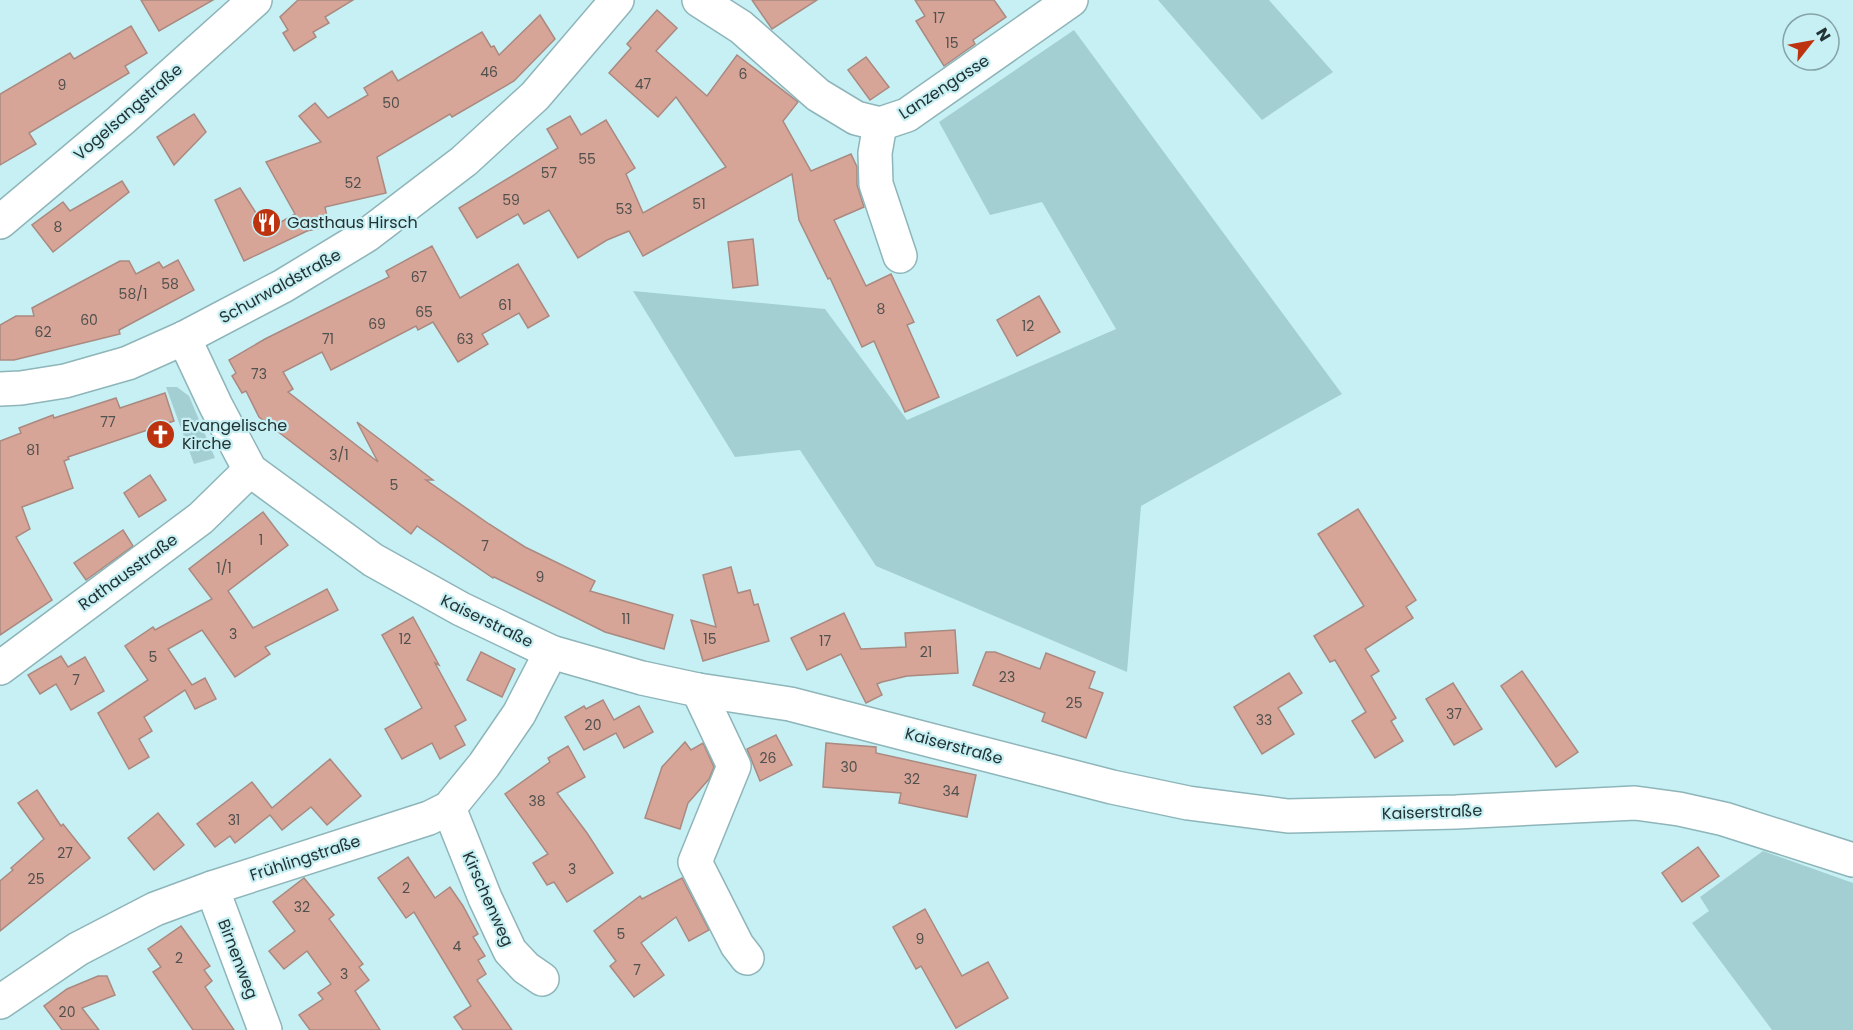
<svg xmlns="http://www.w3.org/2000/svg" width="1853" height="1030" viewBox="0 0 1853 1030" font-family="Poppins,sans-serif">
	<rect width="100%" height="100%" fill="#c7f0f4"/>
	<g fill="#a3cfd3">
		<path d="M1158,0H1269L1333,72L1262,120Z"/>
		<path d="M1074,30L1342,394L1141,506L1127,672L876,566L800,450L735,457L633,291L825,309L907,420L1116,329L1042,202L990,215L939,122Z"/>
		<path d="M166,387H177L189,396L215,458L194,464Z"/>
		<path d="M1763,851L1853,883V1030H1772L1692,923L1709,911L1700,897Z"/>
	</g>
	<g fill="#d6a598" stroke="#aa8980" stroke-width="1.5">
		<path d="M141,0H213L159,31Z"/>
		<path d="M298,0H353L325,17L329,23L313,32L316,37L294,51L283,33L288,30L280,17Z"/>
		<path d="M752,0H817L772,29Z"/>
		<path d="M915,0H994L1006,17L973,40L975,44L944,66L916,21L925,16Z"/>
		<path d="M657,10L677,28L656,51L707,96L737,55L798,102L783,121L811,171L851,154L857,167V185L864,207L834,220L866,286L891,274L914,322L907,325L939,397L905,412L874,341L862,347L830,278L828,279L799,220L792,174L643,256L629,231L607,240L578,258L549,210L524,224L518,214L477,238L459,208L558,148L547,129L570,116L581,135L606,120L635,168L626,174L643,213L726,167L676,97L658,117L609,73L631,48L627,44Z"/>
		<path d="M540,15L555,39L514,81L452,117L450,114L377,157L386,193L325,207L329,226L307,231L244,261L215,200L240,188L267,230L295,214L266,162L321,142L299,116L315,103L328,118L368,95L364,88L392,71L398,81L482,32L491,47L494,46L499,55Z"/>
		<path d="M131,26L147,53L125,66L129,73L29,133L36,144L0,165V94L70,53L74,59Z"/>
		<path d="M866,57L889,87L870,100L848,70Z"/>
		<path d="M194,114L206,132L174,165L157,137Z"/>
		<path d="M122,181L129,192L53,252L32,225L63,202L70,211Z"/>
		<path d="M753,239L758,285L733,288L728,242Z"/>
		<path d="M432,246L460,298L518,264L549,316L528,328L519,313L482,334L488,344L458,362L433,322L418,330L416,326L331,370L322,352L283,372L293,389L288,392L378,462L357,422L433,480H426L489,524L525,547L595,581L590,591L673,615L664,649L605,632L494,577L493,578L417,526L411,534L259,417L246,391L242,393L232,376L236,373L229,360L265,339L389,277L386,271Z"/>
		<path d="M178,260L194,290L119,330L120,334L14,360H0V325L16,316H34L32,308L120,261H129L136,274L159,262L163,268Z"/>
		<path d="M1039,296L1060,332L1017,356L997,320Z"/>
		<path d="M165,393L174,421L68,457L69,459L64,461L73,488L22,507L30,529L16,537L52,600L0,635V441L21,433L19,428L53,415L54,418L116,398L120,408Z"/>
		<path d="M150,475L166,500L139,517L124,493Z"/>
		<path d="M1358,509L1416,600L1406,607L1413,618L1365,649L1379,671L1371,676L1396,718L1391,721L1403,741L1375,758L1352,721L1366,712L1335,660L1330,662L1314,636L1364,606L1318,534Z"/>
		<path d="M263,512L288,545L228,591L253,628L327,589L338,610L265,647L270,654L235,677L202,630L168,649L192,685L205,678L216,699L195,709L185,690L144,717L152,731L139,739L149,757L129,769L98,713L148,680L125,646L153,627L155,630L212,599L189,569Z"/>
		<path d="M123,530L133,546L86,580L74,563Z"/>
		<path d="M731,567L738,593L750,590L754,605L758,604L769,641L703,661L691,620L716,627L703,575Z"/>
		<path d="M844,613L861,649L906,647L905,633L955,630L958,673L907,676L882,682L877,684L882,695L866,703L841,654L807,670L791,638Z"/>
		<path d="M413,617L439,665L435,663L466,720L455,726L465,745L440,759L432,743L402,759L385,729L422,708L382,635Z"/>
		<path d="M481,652L515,669L502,697L467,680Z"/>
		<path d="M986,652H995L1040,669L1046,653L1095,672L1089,688L1103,693L1086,738L1042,721L1045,713L973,685Z"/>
		<path d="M61,656L68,667L85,657L104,691L71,710L56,684L40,694L28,675Z"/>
		<path d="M1522,671L1578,752L1556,767L1501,686Z"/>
		<path d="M1289,673L1302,693L1278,708L1294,734L1262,754L1234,707Z"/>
		<path d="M1453,683L1482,729L1454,745L1426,699Z"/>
		<path d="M603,700L614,720L639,706L653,732L624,748L616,733L584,750L565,717L584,706L586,709Z"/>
		<path d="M776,735L792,765L760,781L747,749Z"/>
		<path d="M685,742L691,750L703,743L714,767L709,779L688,803L680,829L645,818L662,767Z"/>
		<path d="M826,743L876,747V753L976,775L967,817L899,803L901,793L823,787Z"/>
		<path d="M568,746L585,777L557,793L587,833L613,873L567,902L554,882L547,885L533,863L548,854L505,794L550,762L548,758Z"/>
		<path d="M330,759L361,796L327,825L311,807L282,830L270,815L235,843L230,836L215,847L197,824L252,782L272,808Z"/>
		<path d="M37,790L61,826L63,824L90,858L0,931V881L13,870L11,868L44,839L18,803Z"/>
		<path d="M158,813L184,845L154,870L128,838Z"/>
		<path d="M1698,847L1719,876L1682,902L1662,873Z"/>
		<path d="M408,857L435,898L450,887L463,906L478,934L473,937L485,956L478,960L486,974L477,980L512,1030H463L454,1017L471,1006L414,912L406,918L378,878Z"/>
		<path d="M304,878L334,915L329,919L363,964L359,967L369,980L355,991L380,1030H310L299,1015L323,999L318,993L331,984L307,951L284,969L269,951L295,931L273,902Z"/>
		<path d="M682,878L709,930L689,941L676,917L641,943L664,975L634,997L610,966L616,961L594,931L640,896L642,899Z"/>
		<path d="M925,909L962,976L988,962L1008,998L956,1028L921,966L916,969L893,927Z"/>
		<path d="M181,926L210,966L204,970L212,981L205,987L234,1030H193L153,972L161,967L148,949Z"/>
		<path d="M98,976H107L115,995L82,1008L99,1030H62L44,1006L67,989Z"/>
	</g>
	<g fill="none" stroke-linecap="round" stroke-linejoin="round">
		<defs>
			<g id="minor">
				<path d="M699,0L741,27L818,95L856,118L880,124L907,115L1071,0"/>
				<path d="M880,124L875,153L876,184L900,256"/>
				<path d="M0,222L120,121L255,0"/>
				<path d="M184,338L216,406L250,470L373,560L461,609L551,652L642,678L698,690L790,704L1112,787L1188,803L1288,816L1456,812L1635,803L1679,809L1724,819L1853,860"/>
				<path d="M0,668L201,518L250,470"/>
				<path d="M698,690L734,766L695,862L737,945L747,958"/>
				<path d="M449,808L485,898L510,951L526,968L542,979"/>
				<path d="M212,888L265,1030"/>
				<path d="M0,1002L78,949L155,909L212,888L429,818L449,808L484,765L519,714L551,652"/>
			</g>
			<path id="major" d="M0,389L21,388L65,381L128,363L184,338L283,286L367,235L464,161L535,96L617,0"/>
		</defs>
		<use href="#minor" stroke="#8eb5b9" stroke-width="36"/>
		<use href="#major" stroke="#8eb5b9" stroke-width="36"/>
		<use href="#minor" stroke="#fff" stroke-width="33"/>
		<use href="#major" stroke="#fff" stroke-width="33"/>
	</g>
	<defs>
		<symbol id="restaurant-disc" viewBox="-11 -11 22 22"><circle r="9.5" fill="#bd320f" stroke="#c7f0f4"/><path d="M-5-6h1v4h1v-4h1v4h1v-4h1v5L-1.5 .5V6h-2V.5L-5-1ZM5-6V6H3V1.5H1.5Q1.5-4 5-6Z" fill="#fff"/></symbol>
		<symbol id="church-disc" viewBox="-11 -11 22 22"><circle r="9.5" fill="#bd320f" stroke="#c7f0f4"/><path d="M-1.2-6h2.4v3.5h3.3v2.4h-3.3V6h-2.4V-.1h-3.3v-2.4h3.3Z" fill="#fff"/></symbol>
	</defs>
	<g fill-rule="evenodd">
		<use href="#restaurant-disc" x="250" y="206" width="33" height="33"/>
		<use href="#church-disc" x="144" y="418" width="33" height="33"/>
	</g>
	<g text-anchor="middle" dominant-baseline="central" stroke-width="4.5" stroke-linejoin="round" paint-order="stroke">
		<g font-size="14" fill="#50504d">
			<text x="939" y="18">17</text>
			<text x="952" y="43">15</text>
			<text x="489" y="72">46</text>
			<text x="743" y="74">6</text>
			<text x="643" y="84">47</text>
			<text x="62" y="85">9</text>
			<text x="391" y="103">50</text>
			<text x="587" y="159">55</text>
			<text x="549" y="173">57</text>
			<text x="353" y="183">52</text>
			<text x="511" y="200">59</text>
			<text x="699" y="204">51</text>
			<text x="624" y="209">53</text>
			<text x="58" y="227">8</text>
			<text x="419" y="277">67</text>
			<text x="170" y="284">58</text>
			<text x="133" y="294">58/1</text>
			<text x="505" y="305">61</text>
			<text x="881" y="309">8</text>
			<text x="424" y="312">65</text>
			<text x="89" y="320">60</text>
			<text x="377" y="324">69</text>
			<text x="1028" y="326">12</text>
			<text x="43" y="332">62</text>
			<text x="328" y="339">71</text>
			<text x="465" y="339">63</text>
			<text x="259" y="374">73</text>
			<text x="108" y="422">77</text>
			<text x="33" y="450">81</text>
			<text x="339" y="455">3/1</text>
			<text x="394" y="485">5</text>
			<text x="261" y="540">1</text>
			<text x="485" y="546">7</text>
			<text x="224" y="568">1/1</text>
			<text x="540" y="577">9</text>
			<text x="626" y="619">11</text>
			<text x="233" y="634">3</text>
			<text x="405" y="639">12</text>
			<text x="710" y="639">15</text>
			<text x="825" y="641">17</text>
			<text x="926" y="652">21</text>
			<text x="153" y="657">5</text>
			<text x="1007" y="677">23</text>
			<text x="76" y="680">7</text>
			<text x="1074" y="703">25</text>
			<text x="1454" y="714">37</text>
			<text x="1264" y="720">33</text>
			<text x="593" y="725">20</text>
			<text x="768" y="758">26</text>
			<text x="849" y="767">30</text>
			<text x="912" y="779">32</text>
			<text x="951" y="791">34</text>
			<text x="537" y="801">38</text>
			<text x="234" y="820">31</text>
			<text x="65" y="853">27</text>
			<text x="572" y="869">3</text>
			<text x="36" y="879">25</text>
			<text x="406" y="888">2</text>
			<text x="302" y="907">32</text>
			<text x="621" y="934">5</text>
			<text x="920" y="939">9</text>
			<text x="457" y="946">4</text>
			<text x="179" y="958">2</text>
			<text x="637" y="970">7</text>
			<text x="344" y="974">3</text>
			<text x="67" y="1012">20</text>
		</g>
		<g font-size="16" fill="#233334" stroke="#c7f0f4">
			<text transform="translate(944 87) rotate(-33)">Lanzengasse</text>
			<text transform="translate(128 112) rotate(-41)">Vogelsangstraße</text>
			<text transform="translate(280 286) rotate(-29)">Schurwaldstraße</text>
			<text transform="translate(128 572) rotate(-36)">Rathausstraße</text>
			<text transform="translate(487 621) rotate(26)">Kaiserstraße</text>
			<text transform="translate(954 746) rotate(15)">Kaiserstraße</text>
			<text transform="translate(1432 812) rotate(-2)">Kaiserstraße</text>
			<text transform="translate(305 858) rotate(-18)">Frühlingstraße</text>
			<text transform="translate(488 899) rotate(66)">Kirschenweg</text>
			<text transform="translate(238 959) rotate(69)">Birnenweg</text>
		</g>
		<g font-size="16" fill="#233334" stroke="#c7f0f4" text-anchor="start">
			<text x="287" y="222">Gasthaus Hirsch</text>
			<text x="182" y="425">Evangelische<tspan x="182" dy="18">Kirche</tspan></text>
		</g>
	</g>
	<g transform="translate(1811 42) rotate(59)"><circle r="28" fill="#c7f0f4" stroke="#85a4a7" stroke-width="1.5"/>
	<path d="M0-4.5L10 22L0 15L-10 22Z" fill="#bd320f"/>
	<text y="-9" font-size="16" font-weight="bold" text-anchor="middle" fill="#233334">N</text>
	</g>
</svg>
